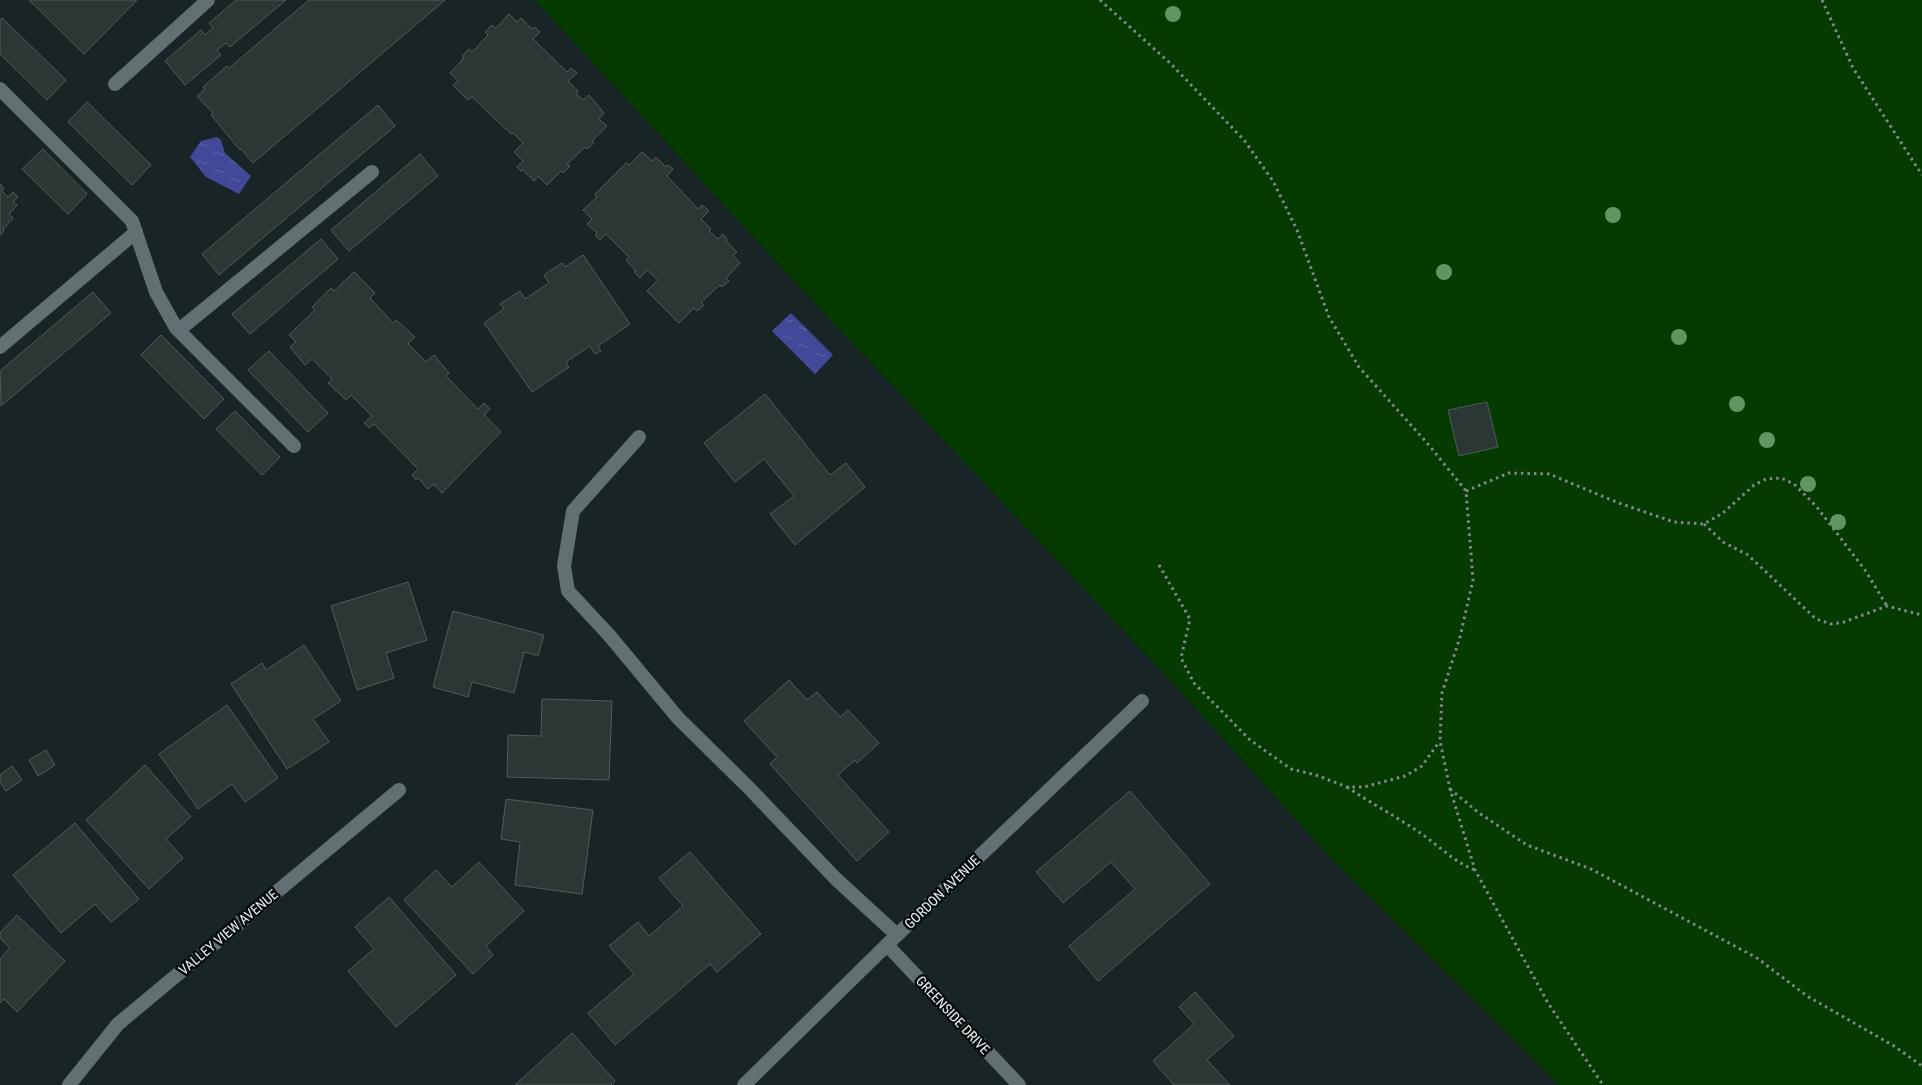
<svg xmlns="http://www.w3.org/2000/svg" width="1922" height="1085" viewBox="0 0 1922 1085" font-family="'Roboto Condensed',sans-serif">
	<defs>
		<pattern id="water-ripples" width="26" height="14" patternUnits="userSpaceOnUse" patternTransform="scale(1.25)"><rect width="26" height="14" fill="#414998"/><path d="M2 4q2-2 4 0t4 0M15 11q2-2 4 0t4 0" fill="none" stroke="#5c64a7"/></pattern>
	</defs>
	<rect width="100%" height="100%" fill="#182426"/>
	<path fill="#053a01" d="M535,0H1922V1085H1559L1327,854L1182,693L794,281Z"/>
	<g fill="url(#water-ripples)">
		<path d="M217,137L221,140L225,153L251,176L239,194L206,177L190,157L201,141Z"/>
		<path d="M791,313L833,355L815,374L772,331Z"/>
	</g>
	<g fill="#2b3734" stroke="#4f5c58">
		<path d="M29,0H137L84,54Z"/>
		<path d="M236,0H286L230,47L226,43L217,50L221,55L185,85L165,61L201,30L205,35L213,28L209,23Z"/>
		<path d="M309,0H445L253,163L241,149L240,150L211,115L213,113L197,96L205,89L203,87L227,66L229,68Z"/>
		<path d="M509,14L517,22L521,18L532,29L534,27L540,32L533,39L567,72L571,68L577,73L568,81L578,91L576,94L583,100L589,95L604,113L599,119L607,126L592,141L594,143L587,149L585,147L567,164L570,166L563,173L561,171L547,185L538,176L534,181L523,170L521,171L517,167L523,161L514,152L523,143L513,133L511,134L472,97L468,100L453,85L458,81L450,73L464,58L462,56L469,49L472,52L488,35L485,32L492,25L496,28Z"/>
		<path d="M2,18L66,80L47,100L0,54V20Z"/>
		<path d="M87,102L151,165L132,185L68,122Z"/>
		<path d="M378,105L395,126L219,275L202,254Z"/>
		<path d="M43,149L87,194L68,214L22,169Z"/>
		<path d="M642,152L652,161L656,157L666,167L668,165L673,169L667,176L698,209L702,205L709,211L701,219L711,229L709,231L718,239L723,234L727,239L726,241L737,252L733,255L740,263L726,278L729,281L722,287L720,285L701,302L704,305L697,311L694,308L679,323L647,291L658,280L647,270L640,278L634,272L636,271L626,260L629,257L606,234L600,240L595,235L597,233L587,224L592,219L583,210L597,197L595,194L626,163L629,165Z"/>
		<path d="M420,154L438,176L349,251L331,230Z"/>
		<path d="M0,184L4,188L2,191L8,197L13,192L18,197L13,202L17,205L9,214L13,218L3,229L4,231L0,235Z"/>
		<path d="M321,239L338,259L250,334L232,314Z"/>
		<path d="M583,255L630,324L598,346L601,351L595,354L590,346L566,362L569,367L532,392L484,323L504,309L500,304L520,291L525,299L549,283L544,275L562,263L565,267Z"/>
		<path d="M354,272L375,293L370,298L393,323L396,320L415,337L408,344L426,362L434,355L449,373L446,376L478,409L484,403L490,409L484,415L501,432L442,493L434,484L428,489L418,478L416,480L412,475L418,469L374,424L369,428L364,423L372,416L351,395L346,400L328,383L332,379L312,359L305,365L290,347L296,342L289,335L315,310L312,307L331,288L334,291Z"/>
		<path d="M93,292L111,313L1,406L0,371Z"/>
		<path d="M161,335L224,399L204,419L141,355Z"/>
		<path d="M269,351L328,413L308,432L248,370Z"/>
		<path d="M765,394L830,475L846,463L865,487L795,545L770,514L794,496L764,459L735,482L704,443Z"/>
		<path d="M1487,402L1498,447L1459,456L1448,410Z"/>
		<path d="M235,411L280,457L262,475L216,429Z"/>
		<path d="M408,582L427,640L386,653L394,678L357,690L331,606Z"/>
		<path d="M453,611L544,635L538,656L524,652L514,693L472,682L468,697L433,687Z"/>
		<path d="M304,645L341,701L313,719L329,742L287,769L231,684L262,663L266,670Z"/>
		<path d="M789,680L807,700L817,692L840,717L848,710L879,743L857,763L855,760L838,775L889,832L857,861L770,764L777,757L744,721Z"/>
		<path d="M542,699L612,701L609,780L507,777L508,735L541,736Z"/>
		<path d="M227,705L278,778L245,802L232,784L198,809L159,754Z"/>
		<path d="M46,750L55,765L38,776L29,760Z"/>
		<path d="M145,765L191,817L166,839L183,858L149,889L86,820Z"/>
		<path d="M12,766L22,780L6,791L0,782V775Z"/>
		<path d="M1130,791L1210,884L1098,981L1069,946L1135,889L1111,862L1063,903L1036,872Z"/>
		<path d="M506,799L593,810L582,894L515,885L520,842L501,839Z"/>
		<path d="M75,823L139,899L111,922L95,904L61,933L13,875Z"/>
		<path d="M690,852L761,934L717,972L710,964L615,1045L588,1013L634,974L609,946L638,922L649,936L683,906L659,878Z"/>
		<path d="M479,862L524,911L486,946L493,955L473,974L404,900L436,870L452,887Z"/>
		<path d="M389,897L456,975L396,1027L348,971L374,949L355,927Z"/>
		<path d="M17,915L65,961L17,1012L4,999L0,1003V959L10,948L0,938V933Z"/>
		<path d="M1195,992L1234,1036L1207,1060L1230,1085H1174L1153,1061L1194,1024L1179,1007Z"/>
		<path d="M572,1033L615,1081L611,1085H515Z"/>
	</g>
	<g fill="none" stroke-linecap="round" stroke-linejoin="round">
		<g stroke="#808a8c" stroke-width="3" stroke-dasharray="2.5 4" stroke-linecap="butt">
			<path d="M1100,0L1171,64L1244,140L1273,181L1297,230L1329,317L1359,367L1428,444L1466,491L1473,580L1460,637L1442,693L1440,741L1450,789L1475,870L1548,1003L1603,1085"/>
			<path d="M1822,0L1853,68L1922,175"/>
			<path d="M1466,491L1509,473L1549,474L1619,503L1674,522L1704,524L1723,513L1754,485L1766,479L1781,478L1794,484L1816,506L1865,570L1887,606"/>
			<path d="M1704,524L1723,542L1748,555L1816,619L1831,624L1844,622L1887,606L1922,615"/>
			<path d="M1159,565L1190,619L1181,658L1194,683L1250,740L1291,769L1316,775L1347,787H1364L1405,776L1422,766L1439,742"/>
			<path d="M1347,787C1372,804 1399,818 1423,835C1440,847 1456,863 1475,870"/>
			<path d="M1450,789L1479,813L1527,845L1591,869L1757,958L1807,996L1894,1046L1922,1066"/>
		</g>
		<g stroke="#627073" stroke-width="14">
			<path d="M115,84L208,0"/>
			<path d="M0,89L132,221L156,292L176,328L294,446"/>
			<path d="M179,330L372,172"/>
			<path d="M0,347L136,232"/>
			<path d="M639,437L573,511L564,566L568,591L609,635L678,718L748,787L836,879L897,935"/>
		</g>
		<g stroke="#627073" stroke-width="14">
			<path d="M887,945L1019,1085"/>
			<path d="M69,1085L118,1024L399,790"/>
			<path d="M744,1085L897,935L1142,701"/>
		</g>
	</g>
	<g fill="#609660">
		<circle cx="1173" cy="14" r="8"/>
		<circle cx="1613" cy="215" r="8"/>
		<circle cx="1444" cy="272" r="8"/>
		<circle cx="1679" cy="337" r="8"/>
		<circle cx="1737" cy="404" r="8"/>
		<circle cx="1767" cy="440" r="8"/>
		<circle cx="1808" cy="484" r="8"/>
		<circle cx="1838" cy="522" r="8"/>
	</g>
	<g text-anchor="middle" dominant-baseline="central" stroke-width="5" stroke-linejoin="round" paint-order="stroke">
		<g font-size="14" fill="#e9f1f2" stroke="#070c0d">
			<text transform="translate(942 892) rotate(-44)">GORDON AVENUE</text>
			<text transform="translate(228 932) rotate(-40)">VALLEY VIEW AVENUE</text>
			<text transform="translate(953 1015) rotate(47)">GREENSIDE DRIVE</text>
		</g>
	</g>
</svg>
